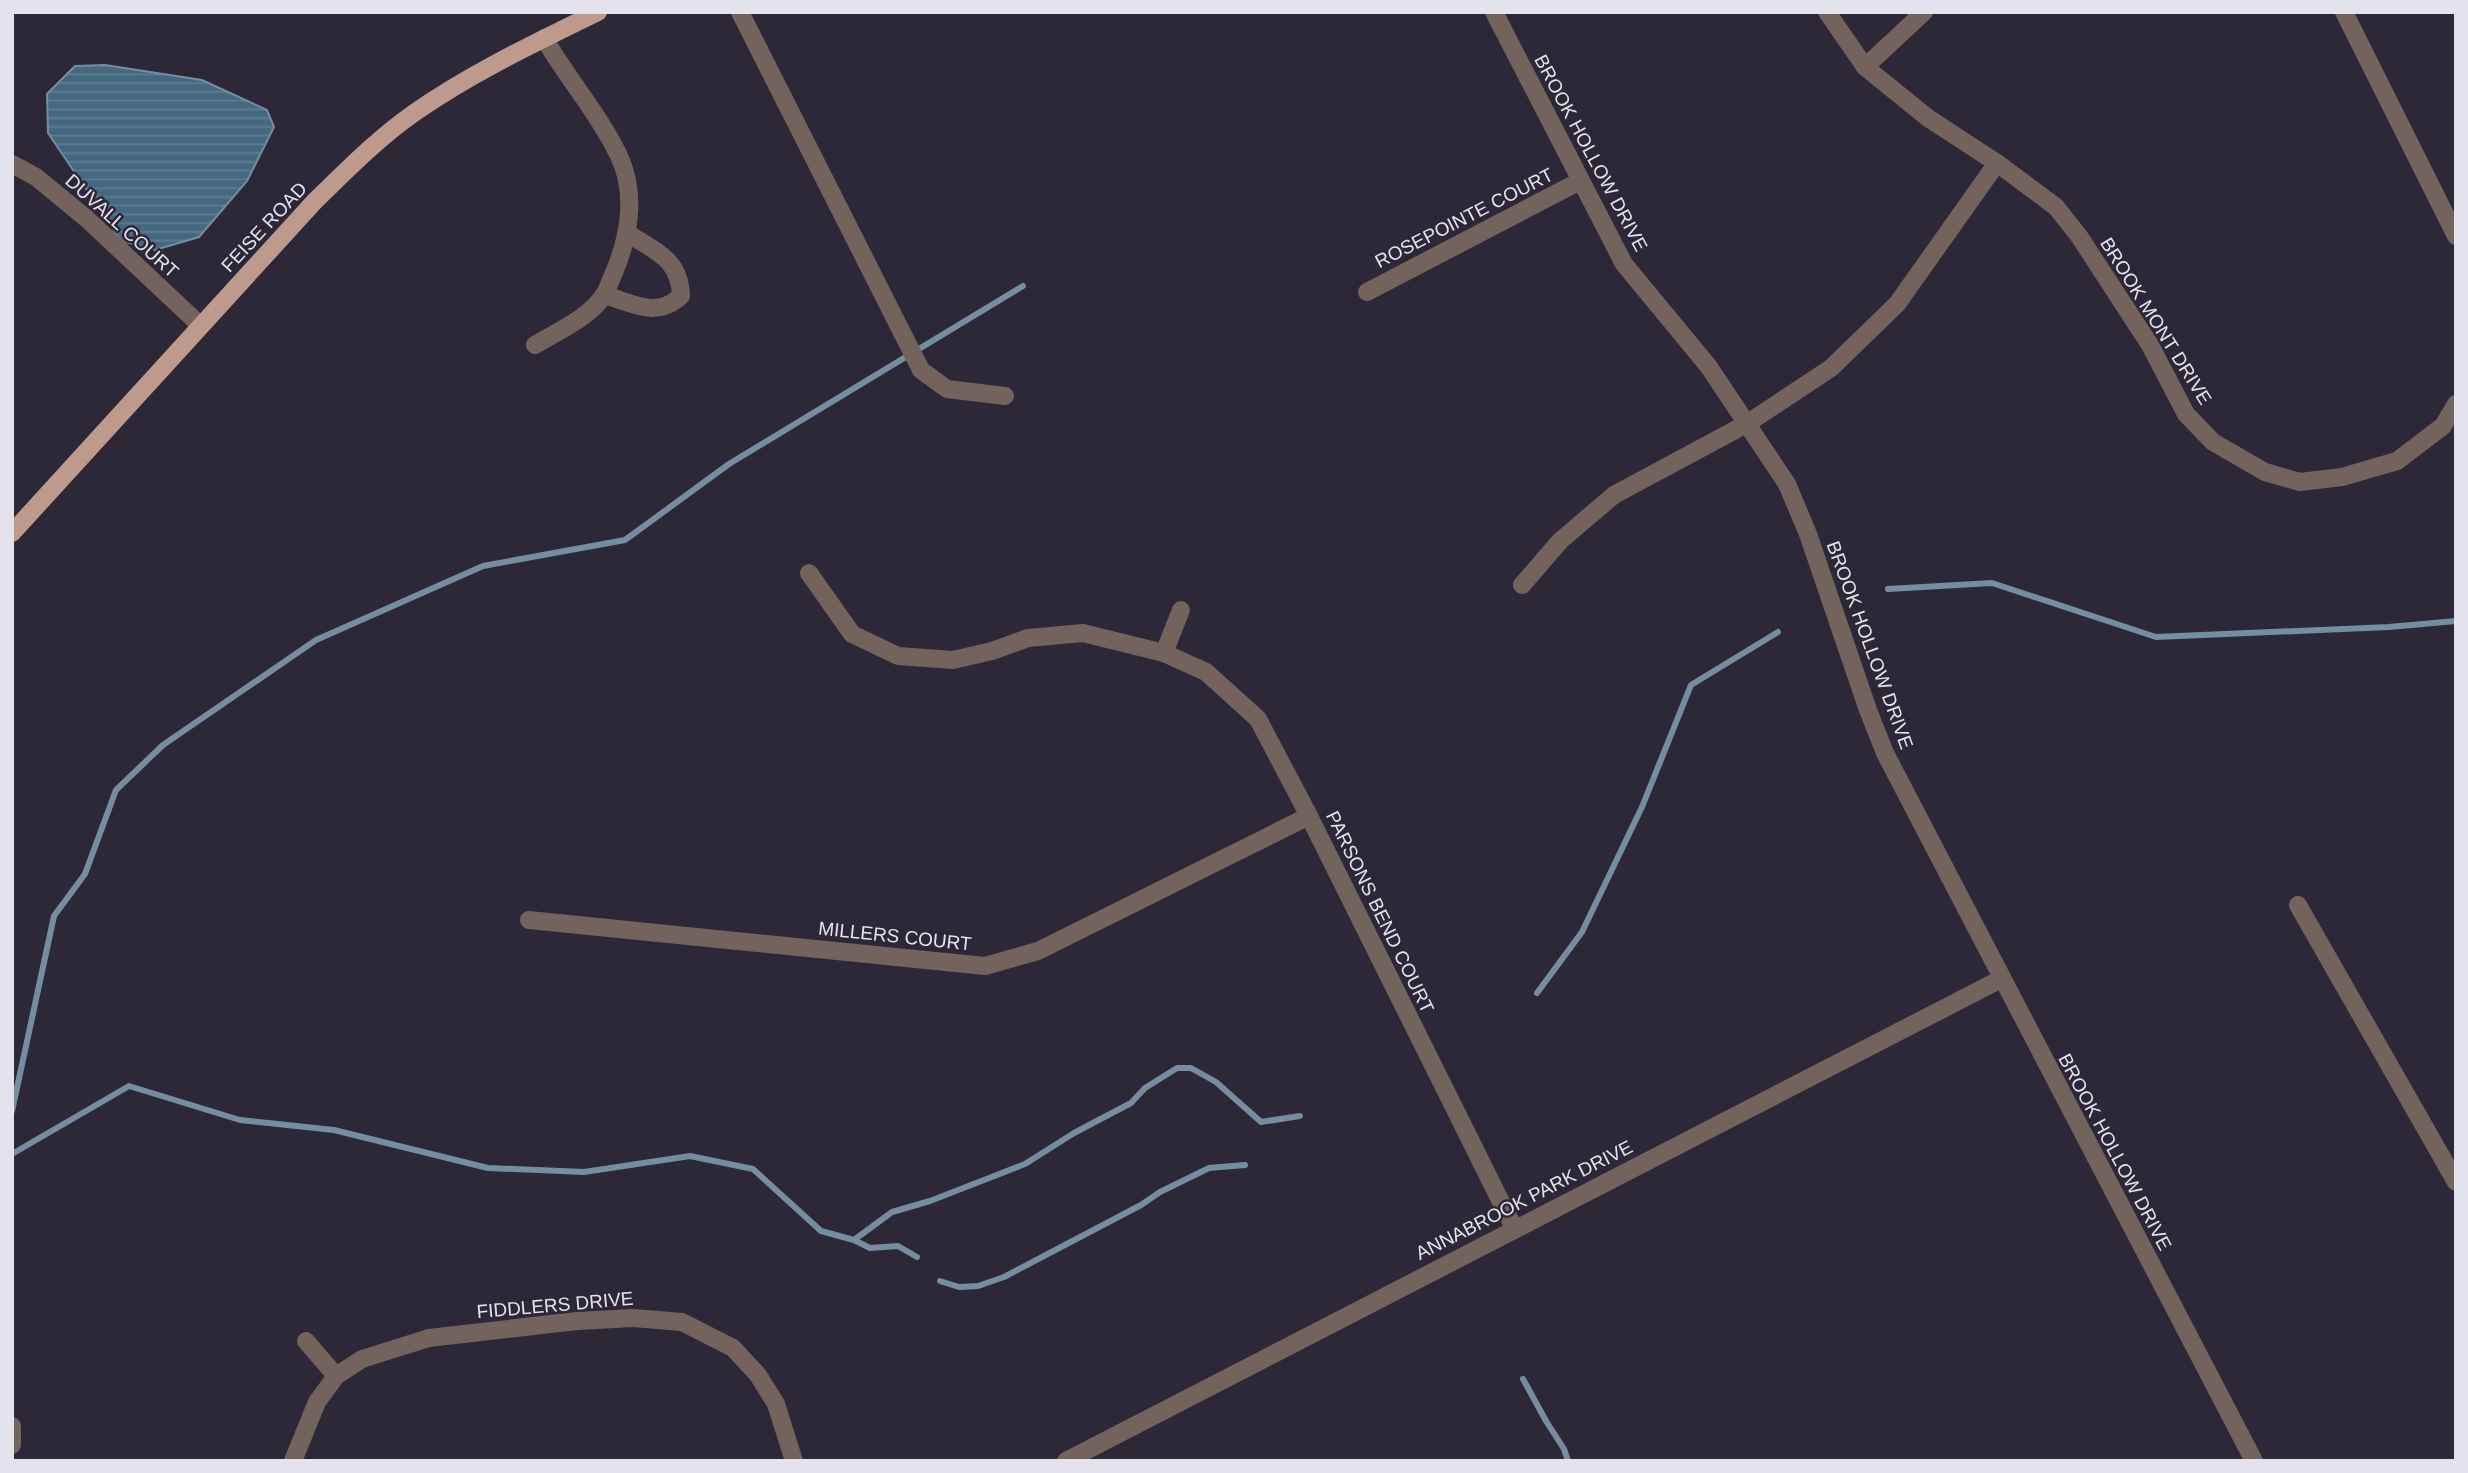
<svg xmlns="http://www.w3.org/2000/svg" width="2468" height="1473" viewBox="0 0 2468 1473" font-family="Helvetica,sans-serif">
	<defs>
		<pattern id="water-rules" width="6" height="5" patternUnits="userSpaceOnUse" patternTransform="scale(1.75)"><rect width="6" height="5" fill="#44687f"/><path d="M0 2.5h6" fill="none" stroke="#5f7d91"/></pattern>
	</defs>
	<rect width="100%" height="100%" fill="#2c2837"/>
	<path fill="url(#water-rules)" stroke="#748da0" stroke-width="2" d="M105,65L202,80L267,110L274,127L247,181L199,237L155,250L121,241L48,133L47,94L75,66Z"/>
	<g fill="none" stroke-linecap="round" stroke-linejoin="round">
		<g stroke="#748da0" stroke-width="6">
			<path d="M1888,589L1992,583L2156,637L2389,627L2456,621"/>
			<path d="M1537,993L1582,932L1642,807L1691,685L1778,632"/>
			<path d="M12,1111L54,916L85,874L116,790L163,745L316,640L483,566L625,540L729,464L1023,286"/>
			<path d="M12,1154L129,1086L240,1120L334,1130L488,1168L584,1172L690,1156L753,1169L821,1231L854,1240L892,1212L930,1201L1025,1164L1074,1133L1131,1103L1145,1088L1177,1068H1191L1216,1082L1261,1122L1300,1116"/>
			<path d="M854,1240L870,1248L898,1246L917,1257"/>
			<path d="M940,1281L959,1287L978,1286L1004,1277L1141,1205L1160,1192L1209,1168L1245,1165"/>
			<path d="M1523,1379L1546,1421L1564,1449L1568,1461"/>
		</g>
		<g stroke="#74635c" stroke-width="18">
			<path d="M740,12L921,370L947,389L1005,396"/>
			<path d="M1494,12L1624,264L1709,367L1787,484L1808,534L1868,710L1885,753L2254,1461"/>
			<path d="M1827,12L1865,67L1928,118L1997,163L2056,207L2079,236L2150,345L2186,414L2213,442L2265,472L2300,482L2342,477L2397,461L2443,426L2456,404"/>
			<path d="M2344,12L2456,236"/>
			<path d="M1865,67L1924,12"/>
			<path d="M12,164L36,177L87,219L200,325"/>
			<path d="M1367,292L1580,181"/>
			<path d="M604,295C633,303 656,319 681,296C680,259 655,251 627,233"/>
			<path d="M535,345C558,331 589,318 604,295C608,289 610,281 613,275C629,238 637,194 619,156C599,114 567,78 544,38"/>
			<path d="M809,573L852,634L898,656L953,660L992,651L1028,638L1083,633L1164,653L1206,672L1258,719L1309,816L1514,1228"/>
			<path d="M1522,585L1560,541L1614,495L1748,423L1831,368L1897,304L1997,163"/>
			<path d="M1164,653L1181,610"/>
			<path d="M2298,905L2456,1182"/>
			<path d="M529,920L985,966L1038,951L1309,816"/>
			<path d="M306,1341L336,1376"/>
			<path d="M12,1426V1445"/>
			<path d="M293,1461L317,1402L336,1376L362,1359L429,1338L577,1321L633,1318L682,1322L733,1348L758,1375L776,1404L794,1461"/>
			<path d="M1066,1461L2001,979"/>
		</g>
		<path stroke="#bd9a8b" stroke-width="18" d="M12,533L314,202C346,171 377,139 414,113C471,73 535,43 598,12"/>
	</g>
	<g text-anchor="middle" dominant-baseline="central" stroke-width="5" stroke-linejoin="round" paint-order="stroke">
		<g font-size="19" fill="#e4e2ec" stroke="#2c2837">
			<text transform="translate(1591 153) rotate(62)">BROOK HOLLOW DRIVE</text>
			<text transform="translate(1464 218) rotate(-27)">ROSEPOINTE COURT</text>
			<text transform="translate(122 226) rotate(42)">DUVALL COURT</text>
			<text transform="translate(264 227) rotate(-47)">FEISE ROAD</text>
			<text transform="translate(2156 321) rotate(58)">BROOK MONT DRIVE</text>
			<text transform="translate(1870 645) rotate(70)">BROOK HOLLOW DRIVE</text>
			<text transform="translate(1380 912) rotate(64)">PARSONS BEND COURT</text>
			<text transform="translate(895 936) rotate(6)">MILLERS COURT</text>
			<text transform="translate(2115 1152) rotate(62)">BROOK HOLLOW DRIVE</text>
			<text transform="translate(1524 1200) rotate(-27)">ANNABROOK PARK DRIVE</text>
			<text transform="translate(555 1305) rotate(-5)">FIDDLERS DRIVE</text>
		</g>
	</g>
	<rect width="2468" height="1473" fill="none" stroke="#e4e2ec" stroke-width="28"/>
</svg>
